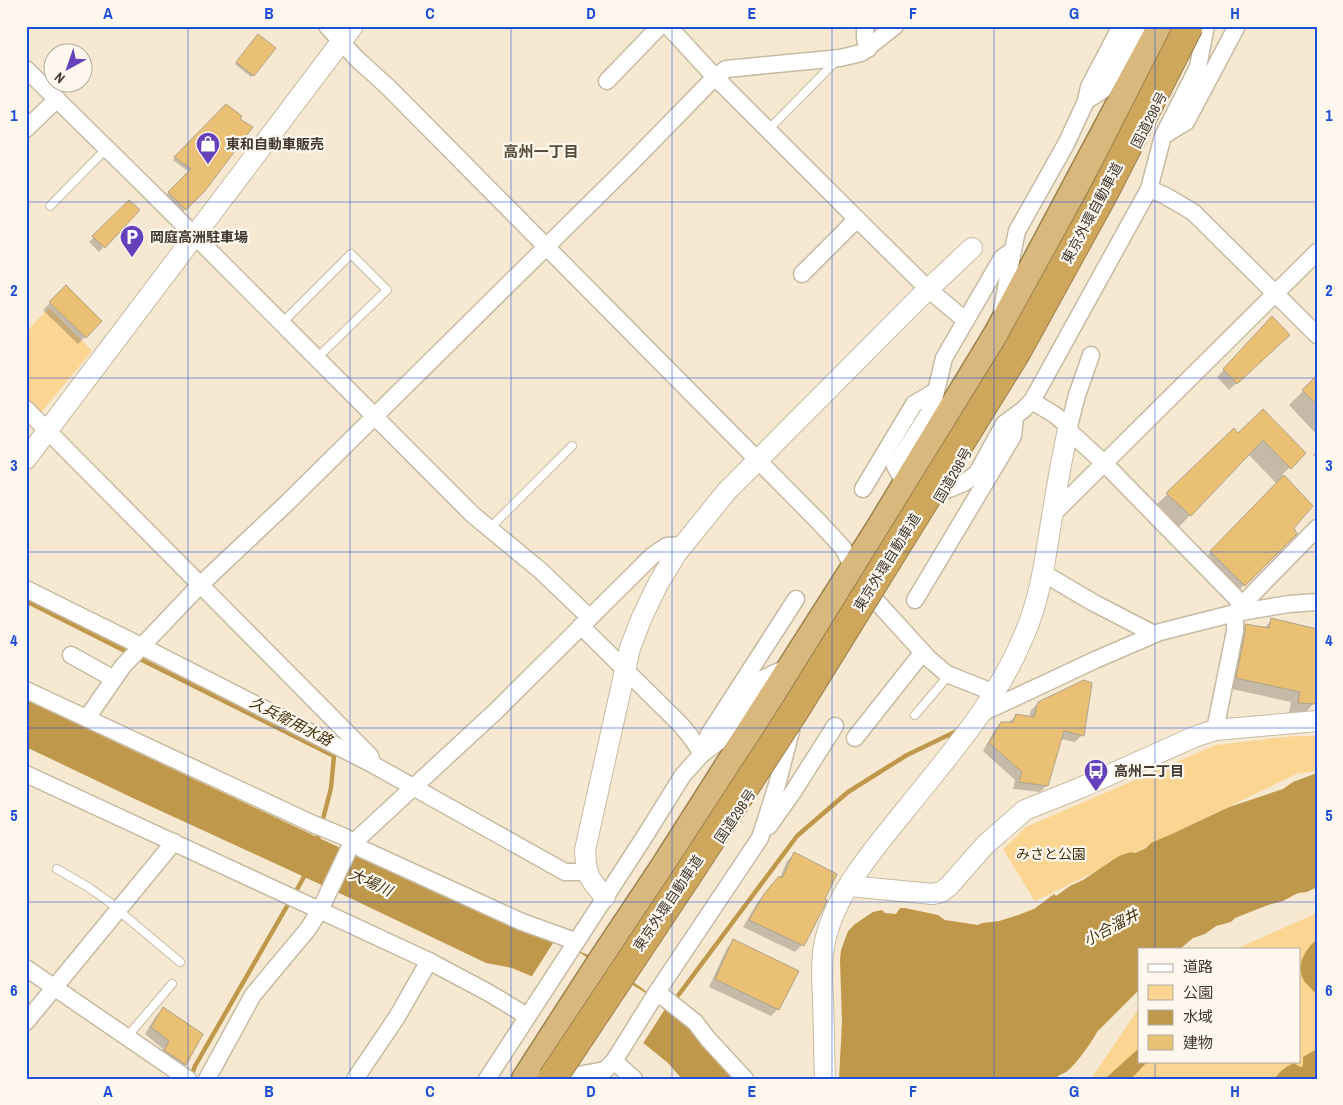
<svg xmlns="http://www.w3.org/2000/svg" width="1343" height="1105" viewBox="0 0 1343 1105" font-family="'Archivo Narrow','Noto Sans JP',sans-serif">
	<rect width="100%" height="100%" fill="#f7e9d1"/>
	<g fill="#fbd592">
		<path d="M49,308L92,351L39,415L26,401V332Z"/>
		<path d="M1295,736H1317V771L1296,774L1035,901L1003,849L1026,827L1216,745Z"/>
		<path d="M1317,913V1079H1091L1139,1008V1061H1299V949H1236Z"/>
	</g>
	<g fill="#c0984c">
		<path d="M26,700L438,894L521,930L597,958L642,988L692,1031L736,1079H682L668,1063L621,1025L576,995L512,968L486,963L352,899L137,800L26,747Z"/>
		<path d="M1317,773V887L1307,892L1298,893L1283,901L1268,905L1235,918L1231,922L1216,926L1205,934L1193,938L1180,949H1139V990L1097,1032C1092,1042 1074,1067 1066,1072C1061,1075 1059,1074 1056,1079H839L842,1022L840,960L841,950L848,931L855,924L873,912L882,910L885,913L896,914L900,908H905L938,915L945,920L978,925L982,923L999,921L1015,916L1034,909L1054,894L1056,896L1070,886L1083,880L1119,856L1131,852L1135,853L1146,848L1151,843L1174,833L1229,807L1283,789L1293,782Z"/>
		<path d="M1317,939V992H1314C1311,988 1305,983 1303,979C1296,963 1306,949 1317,939Z"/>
		<path d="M1139,1048V1061H1148L1131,1079H1105Z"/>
		<path d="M1317,1049V1079H1277L1276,1077C1281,1070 1286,1067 1294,1063L1300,1067L1303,1066V1057Z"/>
	</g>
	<path fill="#f7e9d1" d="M555,940L562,942L667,1006L642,1045L620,1027L575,997L530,979Z"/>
	<g fill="#0003">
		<path d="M256,37L253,75L251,77L235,64Z"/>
		<path d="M226,105L204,191L183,211L166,195L189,172L173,160Z"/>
		<path d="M129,201L138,210L99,252L89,242Z"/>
		<path d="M66,287L101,321L78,344L43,310Z"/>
		<path d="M1265,325L1281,342L1229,390L1217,377Z"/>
		<path d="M1317,377V435L1289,405Z"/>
		<path d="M1263,410L1304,453L1282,475L1312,506L1292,528L1296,534L1237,592L1204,559L1277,484L1248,454L1176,530L1153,508L1234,430L1238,435Z"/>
		<path d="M1317,451V458L1313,455Z"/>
		<path d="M1272,620L1313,704L1304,714L1289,712L1291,702L1227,688L1236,635L1245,626L1263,629Z"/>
		<path d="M1038,703L1082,735L1075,742L1061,739L1047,785L1040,792L1013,789L1015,780L983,751L994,731L1001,723L1009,722L1017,715L1029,717L1031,710Z"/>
		<path d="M795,854L802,945L795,952L743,927L757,903L772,884L780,878L787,861Z"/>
		<path d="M734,941L778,1009L771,1016L709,987L727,948Z"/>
		<path d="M163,1009L201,1035L185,1065L178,1072L158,1058L163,1049L145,1034L156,1016Z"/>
	</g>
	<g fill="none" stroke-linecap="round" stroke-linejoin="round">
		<g stroke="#c0984c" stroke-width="4.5">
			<path d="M26,601L129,653"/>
			<path d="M136,657L334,756L331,788L317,842"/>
			<path d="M294,895L306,873"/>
			<path d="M674,1001L797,836L848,792L907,755L961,729"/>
			<path d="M191,1077L195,1066L290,901"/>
		</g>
	</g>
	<g fill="#eac074" stroke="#afa28b">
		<path d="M258,34L276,48L254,76L236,62Z"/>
		<path d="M226,104L242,116L240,119L253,127L205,191L186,210L168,192L191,169L174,157Z"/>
		<path d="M129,200L140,210L105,248L92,236Z"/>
		<path d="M66,285L102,321L86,338L49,302Z"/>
		<path d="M1272,316L1290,335L1237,384L1223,369Z"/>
		<path d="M1317,375V405L1302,390Z"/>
		<path d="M1263,409L1306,453L1291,469L1263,440L1191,516L1166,493L1234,428L1238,433Z"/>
		<path d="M1284,475L1313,506L1294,528L1297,534L1245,586L1210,551Z"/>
		<path d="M1271,618L1317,629V694L1315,704L1298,703L1300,692L1236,678L1245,633V624L1269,628Z"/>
		<path d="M1084,680L1092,683L1084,736L1064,731L1048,786L1019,782L1022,772L989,743L1001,722H1013L1016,714L1034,717L1038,702Z"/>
		<path d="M794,852L837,874L825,899L827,900L823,909L804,946L749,920L764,894L779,876L782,878Z"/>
		<path d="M733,939L799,971L779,1010L715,979Z"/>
		<path d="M163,1007L203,1034L186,1065L164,1050L169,1041L151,1027Z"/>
	</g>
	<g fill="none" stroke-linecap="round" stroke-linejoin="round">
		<defs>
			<g id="service">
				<path d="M768,130L836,61"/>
				<path d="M50,206L107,148"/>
				<path d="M282,323L351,254L387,290L317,358"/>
				<path d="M490,528L572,446"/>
				<path d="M915,715L949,675"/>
				<path d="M57,869L88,887L119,909"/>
				<path d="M118,910L180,962"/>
				<path d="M126,1038L172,984"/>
			</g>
			<g id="minor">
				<path d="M327,26L356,58L388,87L817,520L843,548L853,568L877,602L928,658L947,674L995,693"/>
				<path d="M668,26L715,77L857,219L928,289L965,320"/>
				<path d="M865,26V38L868,49"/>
				<path d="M26,69L148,189L473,515L541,571L589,617"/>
				<path d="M607,81L660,26"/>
				<path d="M1086,101L1103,90L1138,26"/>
				<path d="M26,129L57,99"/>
				<path d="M1163,136L1186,122L1237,26"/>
				<path d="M1149,189L1164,195L1193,212L1317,335"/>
				<path d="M802,274L857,219"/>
				<path d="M1002,310L1013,250"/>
				<path d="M1091,355L1077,395L1068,430L1105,464L1242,604"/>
				<path d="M1032,401L1055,415L1069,427"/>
				<path d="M26,409L370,756L372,764L565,872H586"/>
				<path d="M906,485L895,466L932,408L944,358L1002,258L1013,250L1017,231L1066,144L1086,101L1089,87L1121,26"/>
				<path d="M863,489L914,404L936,391"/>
				<path d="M944,491L964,483L977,473L1004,424L1023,410L1032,401L1149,189L1163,136L1198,67L1206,26"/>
				<path d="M1052,515L1317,252"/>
				<path d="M1043,573L1094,603L1154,634"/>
				<path d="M26,589L141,646L370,763"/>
				<path d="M915,600L1013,436L1015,416"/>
				<path d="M1235,612L1317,528"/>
				<path d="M581,626L680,724L691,737L702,754"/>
				<path d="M71,655L114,679"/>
				<path d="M26,690L313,824L345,837L362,849L522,922L575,941"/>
				<path d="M982,713L1095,660L1160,632L1235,613L1289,604L1317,602"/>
				<path d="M87,718L123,666L200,585L288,502L631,163L715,77L726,69L840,58L861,53L895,26"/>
				<path d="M1215,730L1235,631V613"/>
				<path d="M855,738L923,652"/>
				<path d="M702,754L709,734L796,599"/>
				<path d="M26,774L429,961L489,993L527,1016"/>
				<path d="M769,826L793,792L835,726"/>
				<path d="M26,968L188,1079"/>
				<path d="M657,992L695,1022L708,1039L745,1079"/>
				<path d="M26,1022L174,842"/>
				<path d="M614,1061L634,1079"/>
				<path d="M562,1078L605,1070L614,1061L657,992L760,838L777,785L791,731"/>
				<path d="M207,1079L253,995L308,929L320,910L349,849L353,843L496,711L652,556L667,546L683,545"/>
				<path d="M355,1079L397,1017L429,961"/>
				<path d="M487,1079L645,836L683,775L702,754L718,742L760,680L790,666"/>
			</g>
			<g id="tertiary">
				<path d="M26,459L353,26"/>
				<path d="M849,886L933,894L941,892L949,886L985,845L1025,810L1080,788L1194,737L1215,730L1317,721"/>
				<path d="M605,897C588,878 586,875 585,850L630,648L642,617L659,582L676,554L727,491L921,296L972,248"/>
				<path d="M825,1079C824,1052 824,1026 823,999C822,982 821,963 824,946C834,893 874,849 907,808C951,753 998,700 1025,633C1040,598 1045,560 1051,523C1056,492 1061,461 1068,430"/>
			</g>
			<path id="trunk" d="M525,1079L603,958L663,868L880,527L997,334L1161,26"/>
		</defs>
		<use href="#service" stroke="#c7baa3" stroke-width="10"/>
		<use href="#minor" stroke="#c7baa3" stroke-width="19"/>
		<use href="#tertiary" stroke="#c7baa3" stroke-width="22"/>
		<use href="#trunk" stroke="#9c804d" stroke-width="29"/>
		<use href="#service" stroke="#fff" stroke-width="8"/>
		<use href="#minor" stroke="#fff" stroke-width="16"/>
		<use href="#tertiary" stroke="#fff" stroke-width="20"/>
		<use href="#trunk" stroke="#d8b87c" stroke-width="26"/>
		<defs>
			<path id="motorway-bridge" d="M552,1079L689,873L795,710L1017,351L1104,193L1189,26"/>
		</defs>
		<use href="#motorway-bridge" stroke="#9c804d" stroke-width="30" stroke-linecap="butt"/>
		<use href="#motorway-bridge" stroke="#cea65c" stroke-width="28"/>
	</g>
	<path fill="none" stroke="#1d4ed8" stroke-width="1" stroke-opacity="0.55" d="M188,26V1079M350,26V1079M511,26V1079M672,26V1079M832,26V1079M994,26V1079M1155,26V949M26,202H1317M26,378H1317M26,552H1317M26,728H1317M26,902H1317M1155,1061V1079"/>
	<defs>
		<symbol id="shop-pin" viewBox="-11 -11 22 30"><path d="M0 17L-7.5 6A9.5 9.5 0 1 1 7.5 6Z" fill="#6542bb" stroke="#fdf7ee"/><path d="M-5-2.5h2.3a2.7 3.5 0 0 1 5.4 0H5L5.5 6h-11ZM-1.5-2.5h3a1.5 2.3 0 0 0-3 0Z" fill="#fff"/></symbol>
		<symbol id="parking-pin" viewBox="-11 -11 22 30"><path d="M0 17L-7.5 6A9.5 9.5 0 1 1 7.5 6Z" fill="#6542bb" stroke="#fdf7ee"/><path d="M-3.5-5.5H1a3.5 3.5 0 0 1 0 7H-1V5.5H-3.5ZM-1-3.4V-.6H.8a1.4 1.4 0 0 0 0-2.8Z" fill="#fff"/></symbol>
		<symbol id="bus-pin" viewBox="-11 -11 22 30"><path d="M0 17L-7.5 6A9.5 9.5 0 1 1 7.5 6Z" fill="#6542bb" stroke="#fdf7ee"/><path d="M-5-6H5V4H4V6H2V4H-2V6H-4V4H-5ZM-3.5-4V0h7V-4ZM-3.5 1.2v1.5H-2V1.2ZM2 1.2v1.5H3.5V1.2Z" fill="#fff"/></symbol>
	</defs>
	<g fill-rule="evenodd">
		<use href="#shop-pin" x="194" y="130" width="28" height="38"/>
		<use href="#parking-pin" x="118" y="223" width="28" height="38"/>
		<use href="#bus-pin" x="1082" y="757" width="28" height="38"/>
	</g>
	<g text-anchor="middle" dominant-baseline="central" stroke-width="4.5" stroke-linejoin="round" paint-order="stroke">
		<g font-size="14" fill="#3f3930" stroke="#fdf7ee">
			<text transform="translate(1149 120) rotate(-63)">国道298号</text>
			<text transform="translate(1092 213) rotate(-62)">東京外環自動車道</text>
			<text transform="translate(953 475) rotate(-60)">国道298号</text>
			<text transform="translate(887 562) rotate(-58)">東京外環自動車道</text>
			<text transform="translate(735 816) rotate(-56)">国道298号</text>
			<text transform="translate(668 903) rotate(-56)">東京外環自動車道</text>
		</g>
		<g font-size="14" font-weight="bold" fill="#3f3930" stroke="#fdf7ee" text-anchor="start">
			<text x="226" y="144">東和自動車販売</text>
			<text x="150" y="237">岡庭高洲駐車場</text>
			<text x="1114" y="771">高州二丁目</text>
		</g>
		<g font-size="14" fill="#3f2e0c" stroke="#fdf7ee">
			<text x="1051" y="854">みさと公園</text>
		</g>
		<g font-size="15" font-weight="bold" fill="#554a36" stroke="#fdf7ee">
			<text x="541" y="151">高州一丁目</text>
		</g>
		<g font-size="15" font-style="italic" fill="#433210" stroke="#fdf7ee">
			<text transform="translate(291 721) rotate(27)">久兵衛用水路</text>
			<text transform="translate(371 882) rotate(25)">大場川</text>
			<text transform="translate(1111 927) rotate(-28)">小合溜井</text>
		</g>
	</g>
	<rect width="1343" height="1105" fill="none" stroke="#fdf7ee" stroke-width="55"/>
	<rect x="1138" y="948" width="162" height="115" fill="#fdf7ee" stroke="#b1aba2"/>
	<rect x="1148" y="964" width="25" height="8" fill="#ffffff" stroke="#b1aba2"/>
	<text x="1183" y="972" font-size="15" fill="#3f3930">道路</text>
	<rect x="1148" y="985" width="25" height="15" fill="#fbd592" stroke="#b1aba2"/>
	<text x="1183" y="998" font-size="15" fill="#3f3930">公園</text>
	<rect x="1148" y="1010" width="25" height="15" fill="#c0984c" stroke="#b1aba2"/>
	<text x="1183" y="1022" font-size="15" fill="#3f3930">水域</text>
	<rect x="1148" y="1035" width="25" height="15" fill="#eac074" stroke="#b1aba2"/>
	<text x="1183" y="1048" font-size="15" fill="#3f3930">建物</text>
	<g transform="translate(68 68) rotate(220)"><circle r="24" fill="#fdf7ee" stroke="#b1aba2"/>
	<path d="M0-4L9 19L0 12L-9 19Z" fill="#6542bb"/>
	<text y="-8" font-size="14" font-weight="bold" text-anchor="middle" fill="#3f3930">N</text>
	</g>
	<rect x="28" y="28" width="1288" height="1050" fill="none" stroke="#1d4ed8" stroke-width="2"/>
	<g font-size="16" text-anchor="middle" font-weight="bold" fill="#1d4ed8">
		<text x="108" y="19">A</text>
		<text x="269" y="19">B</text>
		<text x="430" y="19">C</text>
		<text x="591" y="19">D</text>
		<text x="752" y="19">E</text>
		<text x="913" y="19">F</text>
		<text x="1074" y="19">G</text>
		<text x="1235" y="19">H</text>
		<text x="14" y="121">1</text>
		<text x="1329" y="121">1</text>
		<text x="14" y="296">2</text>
		<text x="1329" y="296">2</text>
		<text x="14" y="471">3</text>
		<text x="1329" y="471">3</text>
		<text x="14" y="646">4</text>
		<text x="1329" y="646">4</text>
		<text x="14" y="821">5</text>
		<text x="1329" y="821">5</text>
		<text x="14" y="996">6</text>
		<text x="1329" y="996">6</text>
		<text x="108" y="1097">A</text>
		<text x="269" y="1097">B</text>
		<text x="430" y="1097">C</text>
		<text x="591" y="1097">D</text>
		<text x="752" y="1097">E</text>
		<text x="913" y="1097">F</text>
		<text x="1074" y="1097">G</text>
		<text x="1235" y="1097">H</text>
	</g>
</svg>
